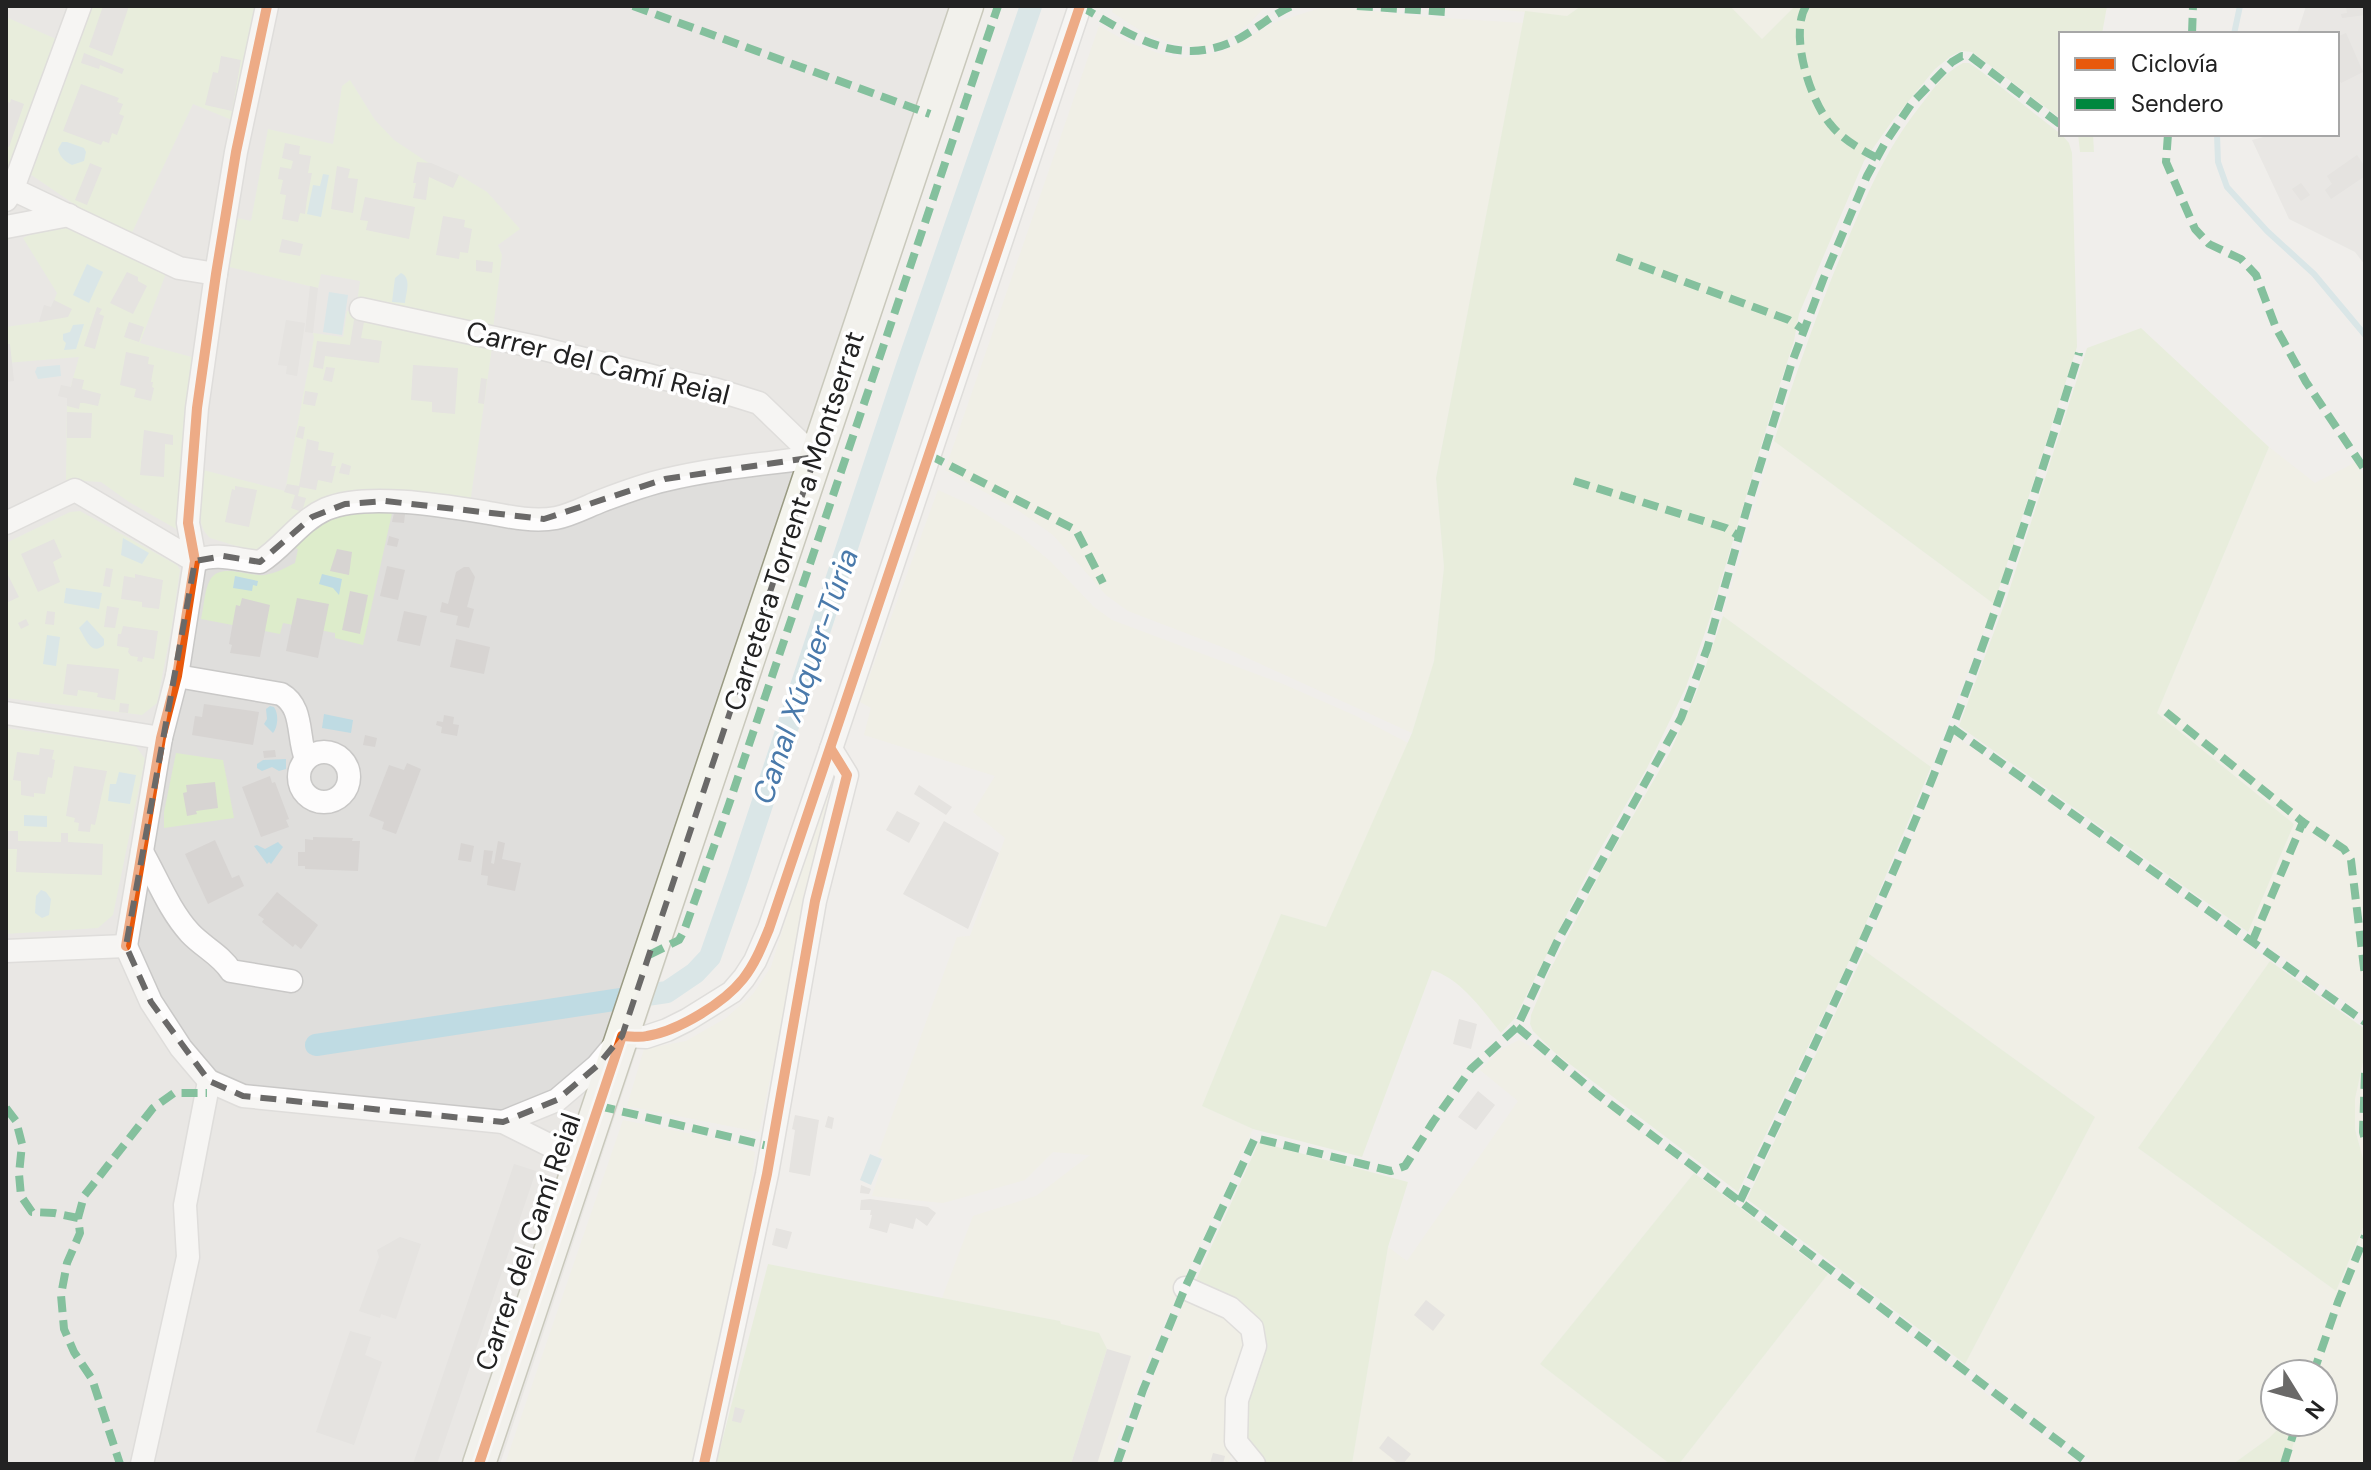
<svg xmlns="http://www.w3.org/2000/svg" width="2371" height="1470" viewBox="0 0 2371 1470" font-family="'DM Sans',sans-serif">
	<rect width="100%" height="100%" fill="#f0eeeb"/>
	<g fill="#dfdedc">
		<path d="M6,6H982L500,1464H6Z"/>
		<path d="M2306,6H2365V265L2355,252L2289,219L2252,140L2275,134H2337V34H2297Z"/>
	</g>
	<g fill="#efefdf" fill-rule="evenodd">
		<path d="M1114,6H1268L1262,10L1249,24L1224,41L1206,47L1186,46L1165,41L1141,31L1112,12Z"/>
		<path d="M1463,6H1581L1567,16Z"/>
		<path d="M1730,6H1795L1762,39Z"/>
		<path d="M1336,7L1427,17L1523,23L1436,478L1444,567L1434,661L1412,733L1230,650L1128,611L1106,595L1053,535L1019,511L945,470L1099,26L1130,43L1167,56L1182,58L1221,52L1276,22L1317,9Z"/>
		<path d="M1774,441L1994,604L1931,767L1723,616Z"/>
		<path d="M2269,447L2315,483L2356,462L2365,478V1016L2248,932L2294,824L2157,713Z"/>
		<path d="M938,490L971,505L1019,535L1050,561L1094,607L1112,620L1283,684L1356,716L1408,743L1326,927L1281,914L1202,1106L1253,1129L1147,1361L1108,1464H1071L1060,1321L942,1298L973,1216L1036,1196L1090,1155L1053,1152L1025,1180L943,1203L872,1196L884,1158L878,1154L957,937L970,936L1005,838L973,812L995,776L864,735L871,708L860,702Z"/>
		<path d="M1955,736L2270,961L2138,1148L2336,1291L2365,1223V1464H2287L2298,1430L2283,1424L2269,1438L2233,1464H2096L1965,1364L2095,1117L1865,951ZM2275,1374H2323V1422H2275Z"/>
		<path d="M837,773L792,973L759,1132L627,1106L644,1049L686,1041L726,1018L753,994L771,967L828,782Z"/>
		<path d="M1519,1040L1530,1046L1694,1173L1540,1364L1670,1464H1352L1388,1247L1407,1261L1518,1101L1480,1070L1503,1048Z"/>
		<path d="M2365,1053V1166L2355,1129V1099Z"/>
		<path d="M623,1120L717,1139L755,1152L749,1206L695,1464H505Z"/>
		<path d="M1828,1274L2079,1464H1679Z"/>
		<path d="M1187,1296L1220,1309L1248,1333L1232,1453L1228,1464H1122L1158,1365Z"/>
	</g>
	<g fill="#ddeccb">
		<path d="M89,6H262L239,123L193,104L128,241L30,174Z"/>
		<path d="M1581,6H1730L1762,39L1795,6H2107L2102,34H2061V119L1972,52L1962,51L1951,56L1935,69L1893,120L1864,161L1799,314L1794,341L1773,406L1709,621L1686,687L1647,768L1594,860L1515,1018L1501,1033C1482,1010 1461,979 1432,970L1362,1157L1253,1129L1202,1106L1281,914L1326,927L1412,733L1434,661L1444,567L1436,478L1525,11L1567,16Z"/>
		<path d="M6,17L56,39L11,164L6,165Z"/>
		<path d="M1963,63H1969L1982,72L2062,135L2069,143L2072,153L2077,347L1994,604L1774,441C1797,370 1821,301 1850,234C1871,185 1890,143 1924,101C1935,86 1946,72 1963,63Z"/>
		<path d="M350,80L375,120L394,140L430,164L459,175L487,192L520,229L498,245L502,255L493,329L357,303L360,281L321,274L318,288L229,267L237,218L251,221L268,129L333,144L342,86Z"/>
		<path d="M2078,134H2093L2094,152H2080Z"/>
		<path d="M72,227L168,268L140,343L199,359L178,530L129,502L101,482L66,480L67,400L79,357L6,363V327L46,321L57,293L23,238L31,234Z"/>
		<path d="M347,311L493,340L470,504L319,500L295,517L259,553L210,538C193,523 201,492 203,470L285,491L314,338L313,333L343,337Z"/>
		<path d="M2141,328L2269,447L2157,713L2294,824L2248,932L1959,726L2007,597L2087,348Z"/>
		<path d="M394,504L363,645L335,638V633L283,623L280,634L201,619C204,607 204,591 210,580C220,562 248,577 265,575C276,573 285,568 295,563L298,549L291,547L321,515Z"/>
		<path d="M80,511L177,565L180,570L172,625L157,703L142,715L6,698V543L70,512Z"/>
		<path d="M1723,616L1931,767L1856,947L1738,1192L1554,1052L1533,1031L1530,1024L1531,1015L1548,974L1604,866L1670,752L1697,691Z"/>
		<path d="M6,728L135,745L145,759L113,915L98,928L6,934Z"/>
		<path d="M176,753L223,760L234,818L164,828V812Z"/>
		<path d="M1865,951L2095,1117L1965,1364L1747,1199Z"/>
		<path d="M2270,961L2365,1029V1053L2355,1099V1129L2365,1166V1223L2336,1291L2138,1148Z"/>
		<path d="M1259,1142L1408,1182L1388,1247L1352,1464H1266L1250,1450L1242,1427L1260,1347L1227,1300L1196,1280Z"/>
		<path d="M1694,1173L1828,1274L1679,1464H1670L1540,1364Z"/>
		<path d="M768,1264L1060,1321L1061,1324L1099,1333L1107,1349L1071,1464H716Z"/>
		<path d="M2283,1424L2298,1430L2287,1464H2233L2269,1438Z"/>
	</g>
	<g fill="#bfdbe3">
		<path d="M62,142H67L84,148L86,152L84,161L72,165C64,161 60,157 58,149Z"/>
		<path d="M323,174L329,175L321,217L307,214L313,185L320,186Z"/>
		<path d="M87,264L103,272L89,303L73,295Z"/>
		<path d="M401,273C412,278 406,293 405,303L392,302L395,278Z"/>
		<path d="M329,292L348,295L342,335L323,332Z"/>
		<path d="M84,324L76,349L64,350L66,343L63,340V334L70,332L73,325Z"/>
		<path d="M60,365L61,376L38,379L35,372L37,367Z"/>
		<path d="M123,538L149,553L142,564L121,555Z"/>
		<path d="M322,574L342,579L339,595L333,588L319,584Z"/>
		<path d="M235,576L258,581L257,586L253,585L252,591L233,588Z"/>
		<path d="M66,588L102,593L99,609L64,603Z"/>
		<path d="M87,620L104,639V645C91,657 85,637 79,628Z"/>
		<path d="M47,635L60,637L56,666L43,664Z"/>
		<path d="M270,706L274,707C279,714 278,727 273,733L264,724L267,719L266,709Z"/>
		<path d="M324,714L353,720L351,733L322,728Z"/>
		<path d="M286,759V769L279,771L272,767L262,771L257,768V764L263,760Z"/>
		<path d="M119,772L136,775L130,804L108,801L110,784H116Z"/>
		<path d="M24,815L47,816V827L24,826Z"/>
		<path d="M278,842L283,847L271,864L269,862L267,864L254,846L257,845L265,849Z"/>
		<path d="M41,890L46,892L51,899L49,915L42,918L35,913L36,896Z"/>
		<path d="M870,1154L882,1159L871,1185L860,1180Z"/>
	</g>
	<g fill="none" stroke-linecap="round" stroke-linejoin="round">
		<g stroke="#bfdbe3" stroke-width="6">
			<path d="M2234,34L2240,6"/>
			<path d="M2217,134L2218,162L2227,187L2267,231L2314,274L2365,335"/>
		</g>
		<path stroke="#bfdbe3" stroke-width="22" d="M316,1045L667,992L695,973L710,957L738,877L907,366L1031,6"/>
	</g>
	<g fill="#d7d4d2">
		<path d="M103,6H129L112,56L89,47Z"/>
		<path d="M2346,6H2365V15L2342,18L2341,14L2347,13Z"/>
		<path d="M2346,33L2363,72L2341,83L2337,76V37Z"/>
		<path d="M84,53L124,69L122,74L100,65L99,69L81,63Z"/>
		<path d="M221,56L241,60L232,111L205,105L213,72L218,73Z"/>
		<path d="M81,84L119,98L117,102L123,104L119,114L124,116L117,135L112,133L109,143L103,141L101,145L63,131Z"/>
		<path d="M11,99L24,104L9,147L6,146V101L10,103Z"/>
		<path d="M285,143L300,146L299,154L311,156L308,173H312L307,199L305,214L300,213L298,222L282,219L286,195L280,194L283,180L278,179L280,167L291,169L293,161L282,158Z"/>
		<path d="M2357,155L2365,167V176L2331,199L2325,190L2332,184L2327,176Z"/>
		<path d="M417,162L431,163L459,175L453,188L429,177L426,200L413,198L416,183H413Z"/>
		<path d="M90,163L102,168L87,205L75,200Z"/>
		<path d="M337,166L350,169L348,178L358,179L353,213L331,209Z"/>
		<path d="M2301,183L2310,195L2301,201L2292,189Z"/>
		<path d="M365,197L415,207L409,239L366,230L368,221L360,220Z"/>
		<path d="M443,216L465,220L464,227L472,229L468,253L460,252L459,259L436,255Z"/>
		<path d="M282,239L303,244L300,256L279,252Z"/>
		<path d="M476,260L493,262L492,273L476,271Z"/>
		<path d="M127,272L138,277V281L147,286L133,314L110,303Z"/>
		<path d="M310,286L318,288L313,333L305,332Z"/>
		<path d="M54,300L72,309L68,317L39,322L44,305L51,307Z"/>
		<path d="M97,307L102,309L99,314L104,316L95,349L84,346Z"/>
		<path d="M286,320L305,323L297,376L286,374L287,366L278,365Z"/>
		<path d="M354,320L364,322L361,338L382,341L379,363L325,356L323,369L313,367L317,341L350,345Z"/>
		<path d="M129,322L144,327L139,342L124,337Z"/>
		<path d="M6,344H10L14,381L6,382Z"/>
		<path d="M126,352L149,357L148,364L154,365L151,382H153L152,387L154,388L151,401L134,397L136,389L120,385Z"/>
		<path d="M413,365L458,368L455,414L432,412V402L411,400Z"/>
		<path d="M326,367L335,368L332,382L323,380Z"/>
		<path d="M73,378L84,380L82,389L101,394L98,406L84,403H80L79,409L67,406V398L58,396L61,385L71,387Z"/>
		<path d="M481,378L487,379L484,404L478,403Z"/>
		<path d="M305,391L318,393L315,406L303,404Z"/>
		<path d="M67,412L92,413L91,438H67Z"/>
		<path d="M299,426L305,427L303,439L296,437Z"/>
		<path d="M144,430L173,435V445L165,444L164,477L140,475Z"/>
		<path d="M307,439L319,442L318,450L334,453L331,466H336L332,483L318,480L316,490L300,487L298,496L306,498L302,512L291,508L295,495L284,492L287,484L299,486Z"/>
		<path d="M342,463L351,466L349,475L339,473Z"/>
		<path d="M235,486L257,490L249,527L225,522L232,489L235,490Z"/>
		<path d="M396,504L406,506L404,523L392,522Z"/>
		<path d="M389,536L399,539L397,547L387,545Z"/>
		<path d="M54,539L62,557L53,562L60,582L38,592L21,554Z"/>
		<path d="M337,549L352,552L349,575L330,571Z"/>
		<path d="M387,566L405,570L398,600L380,596Z"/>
		<path d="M464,567H469L475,577L467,607L474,609L469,628L456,625L458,616L440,612L442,602L448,604L456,572Z"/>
		<path d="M106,568L113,569L110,587L103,586Z"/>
		<path d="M6,571L19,597L6,603Z"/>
		<path d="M135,574L163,580L159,609L142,607V602L121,599L124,576L135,578Z"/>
		<path d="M350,591L368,595L360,634L342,630Z"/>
		<path d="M242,598L270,605L260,657L230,653L232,645L229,644L236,605L240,606Z"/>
		<path d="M297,598L329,604L318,658L286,651Z"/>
		<path d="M107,606L119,608L115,628L104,627Z"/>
		<path d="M47,611L55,612L54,625L45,624Z"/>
		<path d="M404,611L427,616L420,646L397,641Z"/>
		<path d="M26,619L29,625L21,629L18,623Z"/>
		<path d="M123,626L158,631L154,659L143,657L142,662L137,661L138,657L131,656L128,652L129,648L117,646L118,634H121Z"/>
		<path d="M456,639L490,647L484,674L450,667Z"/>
		<path d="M67,664L119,669L115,700L97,697L98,693L78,690L77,696L63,694Z"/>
		<path d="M120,703L129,704L128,713L119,712Z"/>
		<path d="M204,704L259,712L253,745L192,735L195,716L202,717Z"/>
		<path d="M444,715L454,717L453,724L459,725L457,736L441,733L442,727L436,725L437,721L443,722Z"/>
		<path d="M365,735L377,738L375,747L363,745Z"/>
		<path d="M40,748L54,750L52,759L55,760L52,778L48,777L45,794L34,793V797L21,795V781L13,780L17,752L39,755Z"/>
		<path d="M275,750L276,757L264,758L263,751Z"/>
		<path d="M407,763L421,769L396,834L382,829L384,822L369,816L389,765L404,770Z"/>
		<path d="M74,766L107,771L95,825L91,824L90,832L78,831L79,823L74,822L75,818L66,816Z"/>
		<path d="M270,776L272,783L275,782L289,819L286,820L289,827L261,837L242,787Z"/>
		<path d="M215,782L218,808L196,811L197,814L187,816L183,793L187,792L186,785Z"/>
		<path d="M919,785L952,807L946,815L914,794Z"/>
		<path d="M897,811L920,823L909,843L886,830Z"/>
		<path d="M944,821L999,853L968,929L903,894Z"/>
		<path d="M6,831H18V841L61,842V833H68V842L103,844L102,875L16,872L17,849H6Z"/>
		<path d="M313,837L353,838L352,841H360L358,871L305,869V866H298V852H305V839L313,840Z"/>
		<path d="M215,840L232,878L239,875L244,886L208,904L185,854Z"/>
		<path d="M498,841L505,843L502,859L521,863L515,891L487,885L488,876L481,875L484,850L493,851L491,863L494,864Z"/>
		<path d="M461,843L474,846L471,862L458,860Z"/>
		<path d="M277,892L318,925L301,949L295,944L293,947L262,922L264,919L258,915Z"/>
		<path d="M1459,1019L1477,1024L1471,1049L1453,1044Z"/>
		<path d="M1478,1091L1495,1105L1476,1130L1458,1117Z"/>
		<path d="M795,1115L819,1120L810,1176L789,1172L795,1130L792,1129Z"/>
		<path d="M828,1116L834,1118L832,1129L825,1127Z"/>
		<path d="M514,1164L536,1171L437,1464H413Z"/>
		<path d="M861,1185L871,1189L869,1194L860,1193Z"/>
		<path d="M870,1199L928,1207L936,1213L927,1226L916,1218L913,1229L890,1223L887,1233L869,1228L872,1215H870L871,1210H860L861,1200Z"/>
		<path d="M776,1228L792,1232L787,1249L772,1245Z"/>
		<path d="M400,1237L421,1244L396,1319L381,1314L380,1318L359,1311L379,1257L377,1250Z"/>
		<path d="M1426,1300L1445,1315L1433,1331L1414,1315Z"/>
		<path d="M350,1331L371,1337L365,1355L382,1362L354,1445L316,1432Z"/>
		<path d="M1107,1349L1131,1356L1097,1464H1071Z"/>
		<path d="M735,1407L745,1410L741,1423L732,1421Z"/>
		<path d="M1388,1436L1411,1454L1403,1464H1399L1379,1448Z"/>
		<path d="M1213,1453L1225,1456L1223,1464H1210Z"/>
	</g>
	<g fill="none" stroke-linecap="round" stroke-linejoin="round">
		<defs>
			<g id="minor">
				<path d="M6,186L179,268L216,274"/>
				<path d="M6,200L12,191L80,6"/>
				<path d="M6,227L69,215"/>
				<path d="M361,309L536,347L656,377L714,389L759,403L815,457"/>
				<path d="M6,523L75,490L195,561"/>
				<path d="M195,561C218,552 237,560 260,562C284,547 299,521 326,509C366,492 446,506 489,513C510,517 534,522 556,518C571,515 586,507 601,501C622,493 643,485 665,480C714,468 765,464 815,457"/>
				<path d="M177,676L281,694C304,707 297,737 306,759"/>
				<path d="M6,713L161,738"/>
				<circle cx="324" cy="777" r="25"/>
				<path d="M142,852C157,878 169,910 190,933C203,947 221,955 231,971L291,981"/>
				<path d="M126,946L161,738L177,676L195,561L188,523L197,408L216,274L236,152L267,6"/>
				<path d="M126,946L151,1002L181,1048L209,1081L243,1096L503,1122L581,1161"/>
				<path d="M6,951L126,946"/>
				<path d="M503,1122L557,1100L597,1066L622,1036L646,1037L667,1030L687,1020L732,992L744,978L755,961L769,929L831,749L1080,6"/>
				<path d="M1185,1288L1230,1308L1252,1328L1255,1346L1237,1400L1236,1442L1254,1464"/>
				<path d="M142,1464L188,1257L185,1205L209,1081"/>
				<path d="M704,1464L767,1174L815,901L847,775L831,749"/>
			</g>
			<path id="secondary" d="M479,1464L967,6"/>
		</defs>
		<use href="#minor" stroke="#c9c8c7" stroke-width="25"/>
		<use href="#secondary" stroke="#999a82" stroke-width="35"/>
		<use href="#minor" stroke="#fdfcfc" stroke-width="22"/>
		<use href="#secondary" stroke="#f4f4ed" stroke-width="32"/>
		<g stroke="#00873e" stroke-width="8" stroke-dasharray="16 8" stroke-linecap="butt">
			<path d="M633,6L930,114"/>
			<path d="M1080,6C1133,36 1179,70 1240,38C1258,28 1273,14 1292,6"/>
			<path d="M1357,6L1446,12"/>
			<path d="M1806,6C1789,34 1810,101 1831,125C1843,140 1860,149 1877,158"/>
			<path d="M2192,34L2193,6"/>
			<path d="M2168,134L2166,162L2195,229L2209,244L2241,259L2256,275L2276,328L2306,382L2365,470"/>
			<path d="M1617,257L1789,320L1804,330"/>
			<path d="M929,455L1076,530L1103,583"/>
			<path d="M1574,481L1726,528L1739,536"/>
			<path d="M2166,712L2303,822"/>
			<path d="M1952,728L2365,1022"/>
			<path d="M2252,942L2303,822L2344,849L2351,860L2365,976"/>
			<path d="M649,955L679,940L684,931L729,804L998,6"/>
			<path d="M1517,1027L1597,1094L2089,1464"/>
			<path d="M2365,1073L2363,1132L2365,1140"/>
			<path d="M599,1106L772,1147"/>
			<path d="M6,1108L16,1121L22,1144L19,1174L21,1196L32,1212L54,1213L78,1218L80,1233L67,1263L61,1295L64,1329L74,1352L92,1379L120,1464"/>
			<path d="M1740,1201C1815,1045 1891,888 1953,726C2000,603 2040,478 2079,353"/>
			<path d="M78,1218L84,1196L153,1108L174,1093H207"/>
			<path d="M2313,1374L2338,1302L2365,1236"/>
			<path d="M1117,1464L1143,1390L1185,1288L1255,1138L1391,1171L1405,1166L1433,1122L1471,1069L1517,1027L1557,942L1681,718L1707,649L1748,505L1791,365L1823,280L1867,176L1885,143L1912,103L1952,62L1962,56H1970L2061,125"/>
			<path d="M2284,1464L2297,1422"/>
		</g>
		<defs>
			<g id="cycleway">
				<path d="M126,946L161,738L177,676L195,561L188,523L197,408L216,274L236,152L267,6"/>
				<path d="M479,1464L622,1036C630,1036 639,1038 647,1036C678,1031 724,1003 743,979C755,964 762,946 769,929L1080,6"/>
				<path d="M704,1464L767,1174L815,901L847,775L831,749"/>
			</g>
		</defs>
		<use href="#cycleway" stroke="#fff" stroke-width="15"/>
		<use href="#cycleway" stroke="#e8590c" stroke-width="10"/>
	</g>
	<path d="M0 0H2371V1470H0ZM815,457L622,1036L597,1066L557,1100L503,1122L243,1096L209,1081L151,1002L126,946L195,561L223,556L260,562L312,517L345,504L385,501L544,519L665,479Z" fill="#f0eeeb" fill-opacity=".55" fill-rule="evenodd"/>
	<path fill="none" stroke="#6a6968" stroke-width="6" stroke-dasharray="16 10" stroke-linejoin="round" d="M815,457L622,1036L597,1066L557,1100L503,1122L243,1096L209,1081L151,1002L126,946L195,561L223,556L260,562L312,517L345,504L385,501L544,519L665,479Z"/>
	<g text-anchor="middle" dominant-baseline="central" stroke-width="7" stroke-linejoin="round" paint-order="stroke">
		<g font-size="28" fill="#222" stroke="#fff">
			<text transform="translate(598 363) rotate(14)">Carrer del Camí Reial</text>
			<text transform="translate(794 521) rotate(-72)">Carretera Torrent a Montserrat</text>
			<text transform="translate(528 1242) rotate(-71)">Carrer del Camí Reial</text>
		</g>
		<g font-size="30" font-style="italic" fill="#4a7aab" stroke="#fff">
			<text transform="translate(805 676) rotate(-71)">Canal Xúquer-Túria</text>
		</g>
	</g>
	<rect width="2371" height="1470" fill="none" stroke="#222222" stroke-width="16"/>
	<rect x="2059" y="32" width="280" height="104" fill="#ffffff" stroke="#a7a7a7" stroke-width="2"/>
	<rect x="2075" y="58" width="40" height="12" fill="#e8590c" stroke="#a7a7a7" stroke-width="2"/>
	<text x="2131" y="72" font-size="24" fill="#222222">Ciclovía</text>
	<rect x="2075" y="98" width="40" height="12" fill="#00873e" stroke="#a7a7a7" stroke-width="2"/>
	<text x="2131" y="112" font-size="24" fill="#222222">Sendero</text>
	<g transform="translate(2299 1398) rotate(127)"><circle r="38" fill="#ffffff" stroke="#a7a7a7" stroke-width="2"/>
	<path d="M0-6L14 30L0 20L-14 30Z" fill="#6a6968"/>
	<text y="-12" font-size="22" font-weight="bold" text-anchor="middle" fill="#222222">N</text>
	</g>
</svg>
